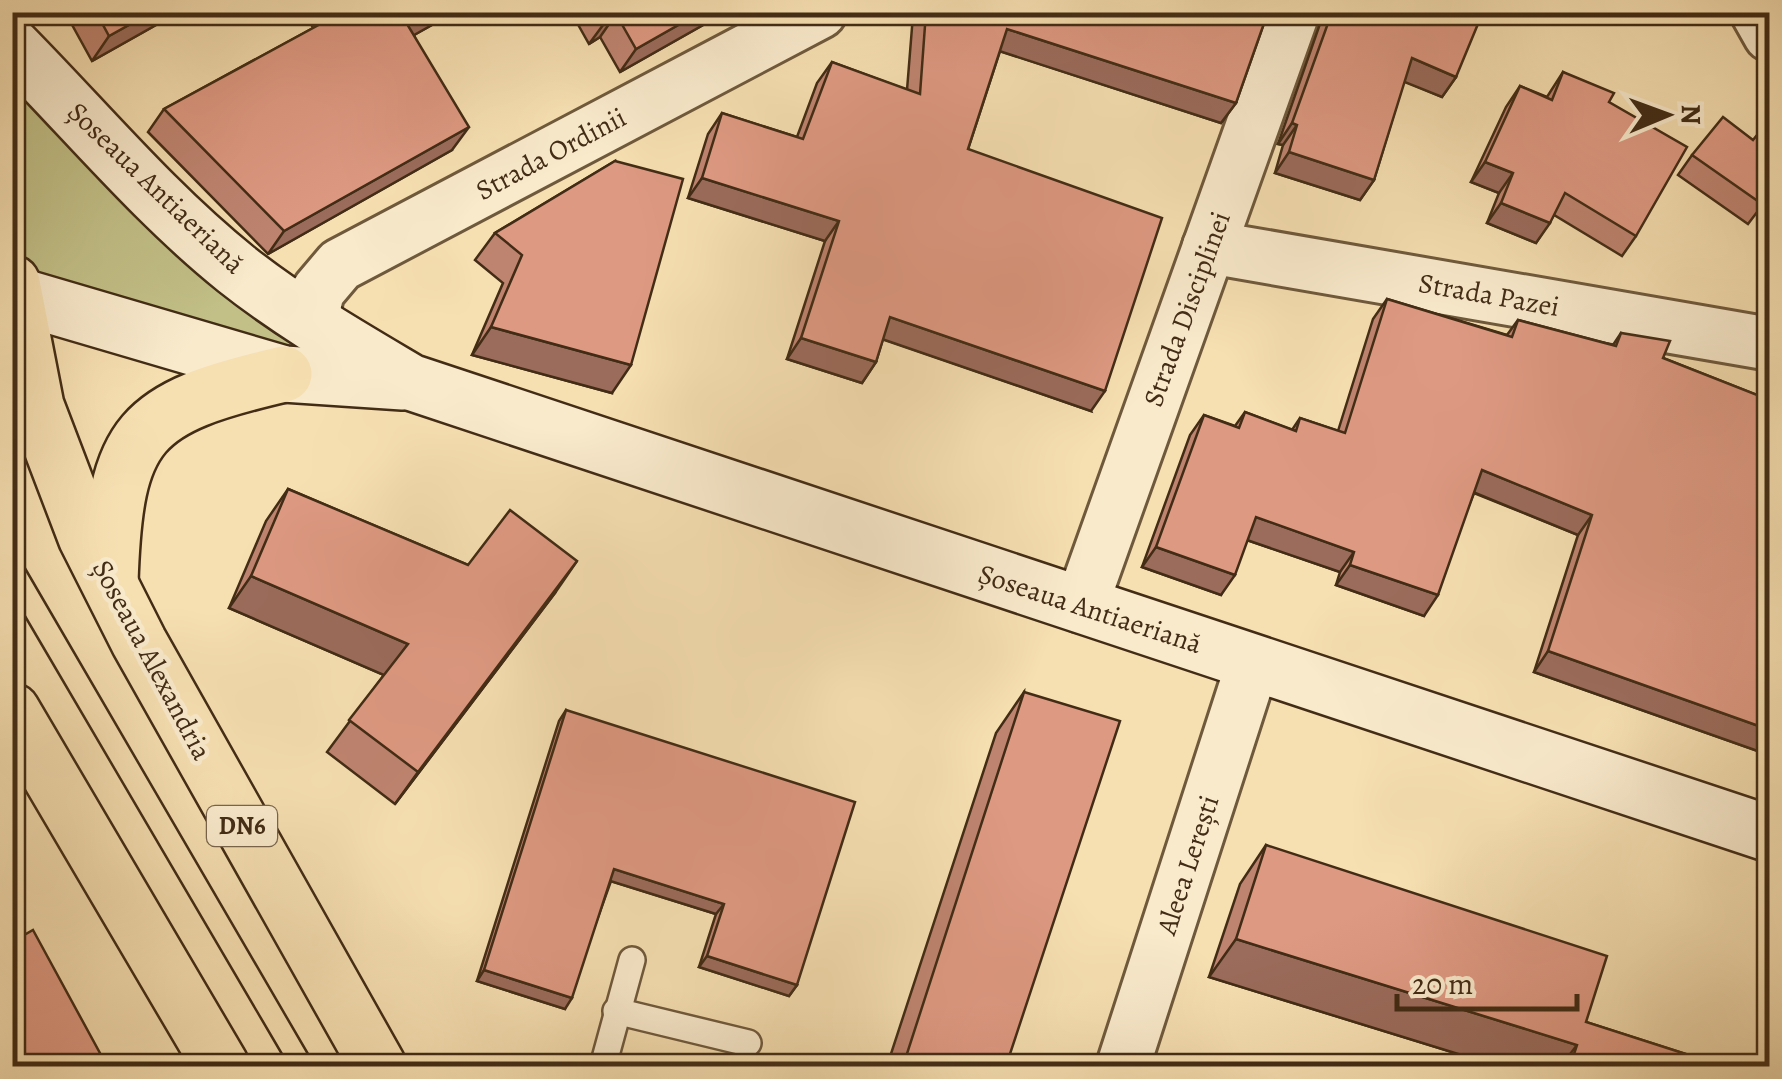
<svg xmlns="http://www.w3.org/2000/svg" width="1782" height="1079" viewBox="0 0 1782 1079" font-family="Alegreya,serif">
	<rect width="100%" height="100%" fill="#f6dfb1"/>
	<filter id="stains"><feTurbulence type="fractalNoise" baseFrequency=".002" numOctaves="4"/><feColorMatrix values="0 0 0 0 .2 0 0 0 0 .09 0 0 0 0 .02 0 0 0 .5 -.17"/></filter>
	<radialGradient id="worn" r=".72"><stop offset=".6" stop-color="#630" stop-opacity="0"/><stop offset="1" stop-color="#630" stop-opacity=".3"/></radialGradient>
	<path fill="#c2c087" stroke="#82764e" stroke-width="2.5" d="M12,46L410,382L15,295L13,369Z"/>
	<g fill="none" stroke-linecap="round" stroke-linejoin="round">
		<defs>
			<g id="service">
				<path d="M616,1011L748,1043"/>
				<path d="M603,1066L632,960"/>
			</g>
			<g id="minor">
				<path d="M1757,12L1770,35"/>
				<path d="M1209,247L1770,344"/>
				<path d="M311,321L318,291L340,265L820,12"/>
				<path d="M1081,606L1293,12"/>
				<path d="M1123,1066L1253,663"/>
			</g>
			<g id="secondary">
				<path d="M12,46C86,121 154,203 236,269C290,312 351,347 410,382L1770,834"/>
				<path d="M12,294L284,374L403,382"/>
			</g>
			<g id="primary">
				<path d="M12,283L36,406L86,537L139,642L378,1066"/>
				<path d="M110,582C115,431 138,408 284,374"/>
				<path d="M12,711L221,1066"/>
			</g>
		</defs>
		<use href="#service" stroke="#6f593c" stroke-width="30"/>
		<use href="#minor" stroke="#6f593c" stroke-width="58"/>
		<use href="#secondary" stroke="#422c15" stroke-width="60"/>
		<use href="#primary" stroke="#422c15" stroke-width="60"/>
		<use href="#service" stroke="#f9eacc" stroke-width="25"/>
		<use href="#minor" stroke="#f9eacc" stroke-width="52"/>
		<use href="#secondary" stroke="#f9eacc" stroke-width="55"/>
		<use href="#primary" stroke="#f6dfb1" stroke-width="55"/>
		<g stroke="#422c15" stroke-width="2.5">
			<path d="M12,546L315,1066"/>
			<path d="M12,594L289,1066"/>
		</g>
	</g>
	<g fill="#bf8470" stroke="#422c15" stroke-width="2.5">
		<path d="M65,12H179L92,61Z"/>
		<path d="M305,12H455L414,35L452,150L268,254L148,132L164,109L313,28Z"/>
		<path d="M571,12H726L620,72L600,37L589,44Z"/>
		<path d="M914,12H1268L1236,103L1221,123L1000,51L968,149L1091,411L883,339L876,362L862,383L787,359L825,241L688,198L708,134L722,113L797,137L817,83L832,62L907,90L913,15Z"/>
		<path d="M1322,12H1466L1456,77L1442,97L1404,81L1374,180L1360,200L1275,173L1283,145L1278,144L1321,21Z"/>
		<path d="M1563,72L1609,102L1636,236L1622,256L1554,215L1536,243L1487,223L1499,193L1471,182L1506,107L1520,86L1547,97Z"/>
		<path d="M1692,155L1770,195L1748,224L1678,175Z"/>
		<path d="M615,161L612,393L472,355L503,283L475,260L495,233Z"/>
		<path d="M1387,299L1507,335L1518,320L1613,345L1621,333L1663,358L1770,400L1769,755L1534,672L1578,535L1474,493L1424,616L1336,585L1340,572L1247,540L1221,595L1142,567L1190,435L1204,415L1235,426L1245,412L1292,430L1300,418L1338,431L1373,319Z"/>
		<path d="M288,489L468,565L555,593L395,804L327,752L384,675L229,608L266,521Z"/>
		<path d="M1024,692L1006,1066H887L996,733Z"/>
		<path d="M566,710L797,985L789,996L699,967L716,914L611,881L565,1009L477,981L559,721Z"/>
		<path d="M1266,845L1586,1022L1723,1066H1497L1209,977L1240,884Z"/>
	</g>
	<g fill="#9b6b5b" stroke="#422c15" stroke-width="2.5">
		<path d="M152,12H179L92,61L109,36Z"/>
		<path d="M429,12H455L391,48L407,24Z"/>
		<path d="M701,12H726L620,72L636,49Z"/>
		<path d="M616,14L600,37L589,44L606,21Z"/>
		<path d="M1007,29L1236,103L1221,123L993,49Z"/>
		<path d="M1412,58L1456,77L1442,97L1397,79Z"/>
		<path d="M1292,123L1297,125L1283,145L1278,144Z"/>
		<path d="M469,127L452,150L268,254L284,231Z"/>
		<path d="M1289,152L1374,180L1360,200L1275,173Z"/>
		<path d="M1485,162L1513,173L1499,193L1471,182Z"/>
		<path d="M702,178L839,221L825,241L688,198Z"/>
		<path d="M1501,203L1550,223L1536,243L1487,223Z"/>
		<path d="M890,317L1105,391L1091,411L876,337Z"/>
		<path d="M491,327L631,365L612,393L472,355Z"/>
		<path d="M801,338L876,362L862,383L787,359Z"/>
		<path d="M1482,470L1592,515L1578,535L1468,490Z"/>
		<path d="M1256,517L1354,552L1340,572L1241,538Z"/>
		<path d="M1156,547L1235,575L1221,595L1142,567Z"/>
		<path d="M577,561L555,593L395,804L418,772Z"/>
		<path d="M1350,565L1438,595L1424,616L1336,585Z"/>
		<path d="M251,576L408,644L386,676L229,608Z"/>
		<path d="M1548,651L1770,730V754L1769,755L1534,672Z"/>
		<path d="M614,869L724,904L716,914L607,880Z"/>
		<path d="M1236,939L1577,1045L1561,1066H1497L1209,977Z"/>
		<path d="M707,956L797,985L789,996L699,967Z"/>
		<path d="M484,970L572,998L565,1009L477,981Z"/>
	</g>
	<g fill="#de9982" stroke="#422c15" stroke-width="2.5">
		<path d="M96,12H152L109,36Z"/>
		<path d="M333,12H429L407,24L469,127L284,231L164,109L335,16Z"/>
		<path d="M601,12H701L636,49L616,14L606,21Z"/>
		<path d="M926,12H1268L1236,103L1007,29L968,149L1162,218L1105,391L890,317L876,362L801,338L839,221L702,178L722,113L803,139L832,62L920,94Z"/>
		<path d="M1332,12H1466L1480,19L1456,77L1412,58L1374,180L1289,152L1297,125L1292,123Z"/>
		<path d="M1563,72L1614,93L1609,102L1687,147L1636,236L1565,193L1550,223L1501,203L1513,173L1485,162L1520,86L1552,100Z"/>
		<path d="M1723,117L1753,140L1770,119V194L1762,204L1692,155Z"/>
		<path d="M615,161L683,179L631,365L491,327L522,255L495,233Z"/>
		<path d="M1387,299L1512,337L1518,320L1616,346L1621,333L1670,341L1663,358L1770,400V730L1548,651L1592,515L1482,470L1438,595L1350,565L1354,552L1256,517L1235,575L1156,547L1204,415L1239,428L1245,412L1296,431L1300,418L1345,433Z"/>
		<path d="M288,489L468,565L510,510L577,561L418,772L349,720L408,644L251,576Z"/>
		<path d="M1024,692L1120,721L1006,1066H903Z"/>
		<path d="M566,710L855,802L797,985L707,956L724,904L614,869L572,998L484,970Z"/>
		<path d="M1266,845L1607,956L1586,1022L1723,1066H1570L1577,1045L1236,939Z"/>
		<path d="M33,930L107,1066H12V942Z"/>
	</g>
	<g text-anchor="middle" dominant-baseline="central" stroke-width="9" stroke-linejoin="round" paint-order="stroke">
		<rect fill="#f9eacc" stroke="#79654c" stroke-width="2.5" x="207" y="806" width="70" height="40" rx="8"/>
		<g font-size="25" font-weight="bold" fill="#422c15">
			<text x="242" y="826">DN6</text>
		</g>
		<g font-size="28" fill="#422c15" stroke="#f9eacc">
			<text transform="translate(551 154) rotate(-28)">Strada Ordinii</text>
			<text transform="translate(156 188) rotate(44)">Șoseaua Antiaeriană</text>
			<text transform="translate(1489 295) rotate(10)">Strada Pazei</text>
			<text transform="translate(1187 309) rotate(-70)">Strada Disciplinei</text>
			<text transform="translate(1090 609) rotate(18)">Șoseaua Antiaeriană</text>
			<text transform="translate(152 660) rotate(62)">Șoseaua Alexandria</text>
			<text transform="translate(1188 865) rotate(-72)">Aleea Lerești</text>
		</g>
	</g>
	<rect width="1782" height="1079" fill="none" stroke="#f6dfb1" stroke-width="50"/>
	<rect x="15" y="15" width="1752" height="1049" fill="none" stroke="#422c15" stroke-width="5"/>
	<rect x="25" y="25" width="1732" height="1029" fill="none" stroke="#422c15" stroke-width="2.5"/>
	<g transform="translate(1667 115) rotate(89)" stroke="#f9eacc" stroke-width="8" paint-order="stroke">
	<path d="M0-8L18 38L0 25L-18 38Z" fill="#422c15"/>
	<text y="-15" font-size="28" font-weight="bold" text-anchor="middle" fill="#422c15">N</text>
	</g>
	<path d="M1397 994v15h180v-15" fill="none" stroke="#422c15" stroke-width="5"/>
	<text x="1412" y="994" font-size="30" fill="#422c15" stroke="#f9eacc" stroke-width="8" paint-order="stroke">20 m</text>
	<rect width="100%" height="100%" filter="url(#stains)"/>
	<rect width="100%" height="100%" fill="url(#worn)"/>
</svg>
